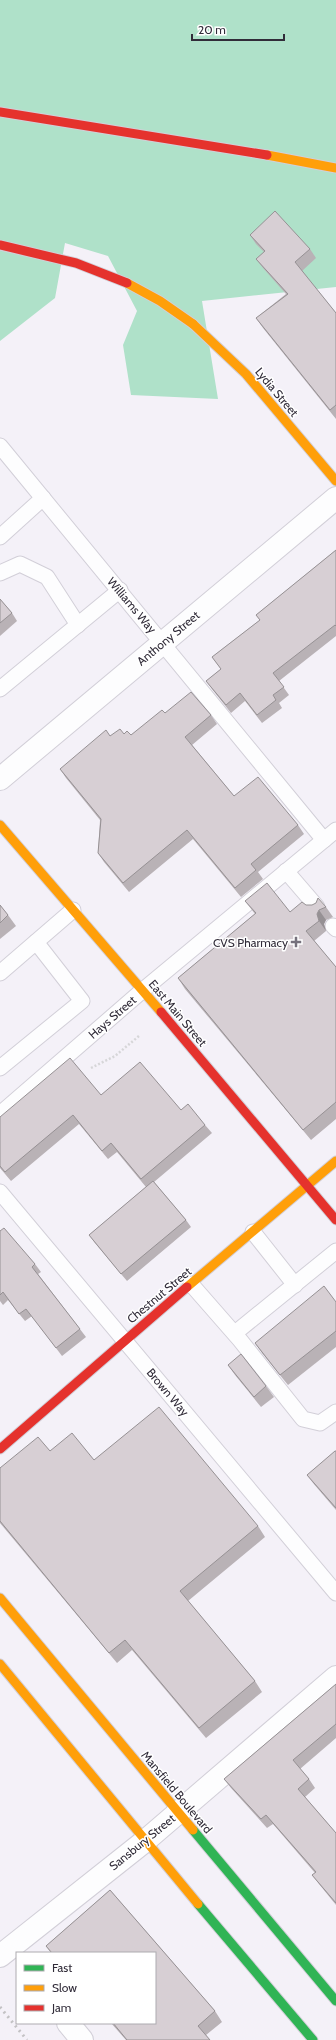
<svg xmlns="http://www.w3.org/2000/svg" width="336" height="2040" viewBox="0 0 336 2040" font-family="Cabin,sans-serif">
	<rect width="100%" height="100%" fill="#f4f1f8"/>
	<path fill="#afe1c9" d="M0,0H336V287L202,301L218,399L131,395L123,345L137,311L108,256L65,243L55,298L0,341Z"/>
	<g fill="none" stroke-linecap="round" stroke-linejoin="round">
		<defs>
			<g id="lane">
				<path d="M0,446L324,840"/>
				<path d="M0,537L43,498"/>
				<path d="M0,573L20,564L47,577L78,625"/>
				<path d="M0,689L120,590"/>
				<path d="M286,871L317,907"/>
				<path d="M333,926L336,929"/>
				<path d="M0,973L73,910"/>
				<path d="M0,1068L82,1001L36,942"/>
				<path d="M0,1114L143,990L336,830"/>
				<path d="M0,1192L336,1593"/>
				<path d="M253,1232L295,1285"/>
				<path d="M191,1284L240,1340L303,1419L320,1423L336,1412"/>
				<path d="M235,1333L336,1251"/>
			</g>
			<g id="street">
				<path d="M0,779L336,498"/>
				<path d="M0,1956L145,1841L336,1677"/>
				<path d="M68,2023L82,2040"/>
			</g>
			<g id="fast">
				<path d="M193,1830L336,2001"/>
				<path d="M198,1904L313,2040"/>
			</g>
			<g id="slow">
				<path d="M267,155L336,168"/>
				<path d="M127,283L160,301L193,324"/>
				<path d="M193,324L246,374L336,481"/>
				<path d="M0,825L161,1012"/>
				<path d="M187,1287L336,1161"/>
				<path d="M0,1598L193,1830"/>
				<path d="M0,1664L198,1904"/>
			</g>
			<g id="jam">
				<path d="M0,112L267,155"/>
				<path d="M0,245L76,263L127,283"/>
				<path d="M161,1012L336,1220"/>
				<path d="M0,1449L187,1287"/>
			</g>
		</defs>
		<use href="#lane" stroke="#d2cfd8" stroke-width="17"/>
		<use href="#street" stroke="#d2cfd8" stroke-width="24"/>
		<use href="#fast" stroke="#d2cfd8" stroke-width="11"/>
		<use href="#slow" stroke="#d2cfd8" stroke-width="11"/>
		<use href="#jam" stroke="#d2cfd8" stroke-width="11"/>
		<path stroke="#d6d6d8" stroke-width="2.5" stroke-dasharray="2 2" stroke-linecap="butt" d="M91,1068L115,1056L139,1036"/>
		<use href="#lane" stroke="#fdfdfe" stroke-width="15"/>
		<use href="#street" stroke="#fdfdfe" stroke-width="22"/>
		<use href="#fast" stroke="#30b455" stroke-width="9"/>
		<use href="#slow" stroke="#ff9f0a" stroke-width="9"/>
		<use href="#jam" stroke="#e5322d" stroke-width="9"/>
		<path stroke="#c3c2c4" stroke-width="3" stroke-dasharray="2 4" stroke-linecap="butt" d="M0,2007L27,2040"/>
	</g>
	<g fill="#b9b2b6">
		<path d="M250,235L310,249L316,258L302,271L336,313V419L263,328L256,318L286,294L263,268L256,259L264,252L256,244Z"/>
		<path d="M336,550V636L279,681L289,695L279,703L282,708L262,723L245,701L231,713L212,689L206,681L221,669L212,657L260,620L256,615Z"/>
		<path d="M0,599L12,613L17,621L0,636Z"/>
		<path d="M165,713L211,715L217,724L192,745L234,796L298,825L304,834L258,872L263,879L241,897L193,839L129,892L104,862L98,853L100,820L66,778L60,769L110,736L124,734L131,735Z"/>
		<path d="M245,901L290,912L306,905L326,907L333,917L326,920L324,924L326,931L314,941L336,967V1119L311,1140L185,989L178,978L255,914Z"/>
		<path d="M0,905L8,915L16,926L0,939Z"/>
		<path d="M101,1095L181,1110L205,1125L212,1133L154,1182L186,1220L191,1227L127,1281L95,1243L89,1235L146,1187L117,1152L108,1159L79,1124L11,1181L0,1168V1117Z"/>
		<path d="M0,1231L35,1264L41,1272L38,1274L86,1337L62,1356L32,1316L25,1321L8,1300L3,1305L0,1301Z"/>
		<path d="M336,1302V1347L288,1385L262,1353L255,1343Z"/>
		<path d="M228,1365L266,1386L274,1397L261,1407L235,1375Z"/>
		<path d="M50,1451L94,1460L258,1526L265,1537L188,1601L255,1681L262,1692L206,1738L132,1650L117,1663L0,1523V1468Z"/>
		<path d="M336,1451V1510L313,1483L307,1475Z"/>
		<path d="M336,1684V1738L300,1769L309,1779L315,1788L305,1797L336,1833V1905L319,1884L312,1875L315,1873L273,1824L267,1828L231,1788L224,1779Z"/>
		<path d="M110,1890L215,2011L222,2022L206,2035L210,2040H126L111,2023H155V1953H51L46,1946Z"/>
	</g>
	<path fill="#969194" d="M319,910L326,920L324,924L326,931L319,921L317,914Z"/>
	<g fill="#d7cfd4" stroke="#969194">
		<path d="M275,211L310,249L295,262L336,313V405L330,410L256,318L288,294L256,259L265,251L250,235Z"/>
		<path d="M336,550V626L335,625L273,673L284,687L273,695L276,700L257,715L240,693L226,705L206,681L221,669L212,657L260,620L256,615Z"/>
		<path d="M0,599L12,613L0,623Z"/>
		<path d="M191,692L211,715L185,737L234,796L258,777L298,825L251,864L256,870L235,888L187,830L123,883L98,853L101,819L60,769L106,730L110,736L120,729L124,734L127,731L131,735L162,710L165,713Z"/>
		<path d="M267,883L290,912L302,902L306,905H312L316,903L318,898L326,907L319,910L317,914L319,921L306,931L336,967V1102L303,1130L178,978L256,913L245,901Z"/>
		<path d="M0,905L8,915L0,923Z"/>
		<path d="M70,1058L101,1095L140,1062L181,1110L188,1104L205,1125L141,1179L111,1143L102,1151L73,1115L5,1172L0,1166V1117Z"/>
		<path d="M153,1181L186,1220L121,1274L89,1235Z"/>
		<path d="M4,1228L35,1264L32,1267L80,1329L56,1348L26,1309L19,1314L3,1292L0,1295V1231Z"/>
		<path d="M324,1286L336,1302V1331L280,1375L255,1343Z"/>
		<path d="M241,1354L266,1386L254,1397L228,1365Z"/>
		<path d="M159,1407L258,1526L180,1591L255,1681L199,1728L125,1640L109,1653L0,1521V1468L38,1437L50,1451L72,1433L94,1460Z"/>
		<path d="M335,1451H336V1508L307,1475Z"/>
		<path d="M336,1684V1724L293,1760L309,1779L298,1789L336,1833V1903L312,1875L316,1872L266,1815L261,1819L224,1779Z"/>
		<path d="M110,1890L215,2011L198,2026L210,2040H127L113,2023H155V1953H52L46,1946Z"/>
	</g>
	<path fill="#75717c" stroke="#fff" stroke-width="1.5" d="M294 936h4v4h4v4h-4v4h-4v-4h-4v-4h4z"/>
	<g text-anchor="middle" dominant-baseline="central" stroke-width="3" stroke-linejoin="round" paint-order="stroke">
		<g font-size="12" fill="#312c39" stroke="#fff">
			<text transform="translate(277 392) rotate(50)">Lydia Street</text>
			<text transform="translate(132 605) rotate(50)">Williams Way</text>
			<text transform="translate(168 638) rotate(-40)">Anthony Street</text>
			<text transform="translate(178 1013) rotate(50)">East Main Street</text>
			<text transform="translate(112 1017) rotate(-41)">Hays Street</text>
			<text transform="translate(159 1295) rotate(-40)">Chestnut Street</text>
			<text transform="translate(168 1392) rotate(50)">Brown Way</text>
			<text transform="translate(177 1792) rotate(50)">Mansfield Boulevard</text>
			<text transform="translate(142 1842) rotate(-39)">Sansbury Street</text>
		</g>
		<g font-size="12" fill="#312c39" stroke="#fff" text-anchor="end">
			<text x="288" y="942">CVS Pharmacy</text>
		</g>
	</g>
	<rect x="16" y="1952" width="140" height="72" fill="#ffffff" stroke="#adabb0"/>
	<rect x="24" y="1965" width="20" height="6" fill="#30b455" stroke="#adabb0"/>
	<text x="52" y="1972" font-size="12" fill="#312c39">Fast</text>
	<rect x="24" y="1985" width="20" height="6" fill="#ff9f0a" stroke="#adabb0"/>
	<text x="52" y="1992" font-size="12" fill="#312c39">Slow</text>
	<rect x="24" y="2005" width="20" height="6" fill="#e5322d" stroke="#adabb0"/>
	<text x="52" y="2012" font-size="12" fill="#312c39">Jam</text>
	<path d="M192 34v6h92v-6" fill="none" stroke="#312c39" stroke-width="2"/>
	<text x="198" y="34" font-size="12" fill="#312c39" stroke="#ffffff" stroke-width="3" paint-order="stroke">20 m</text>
</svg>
